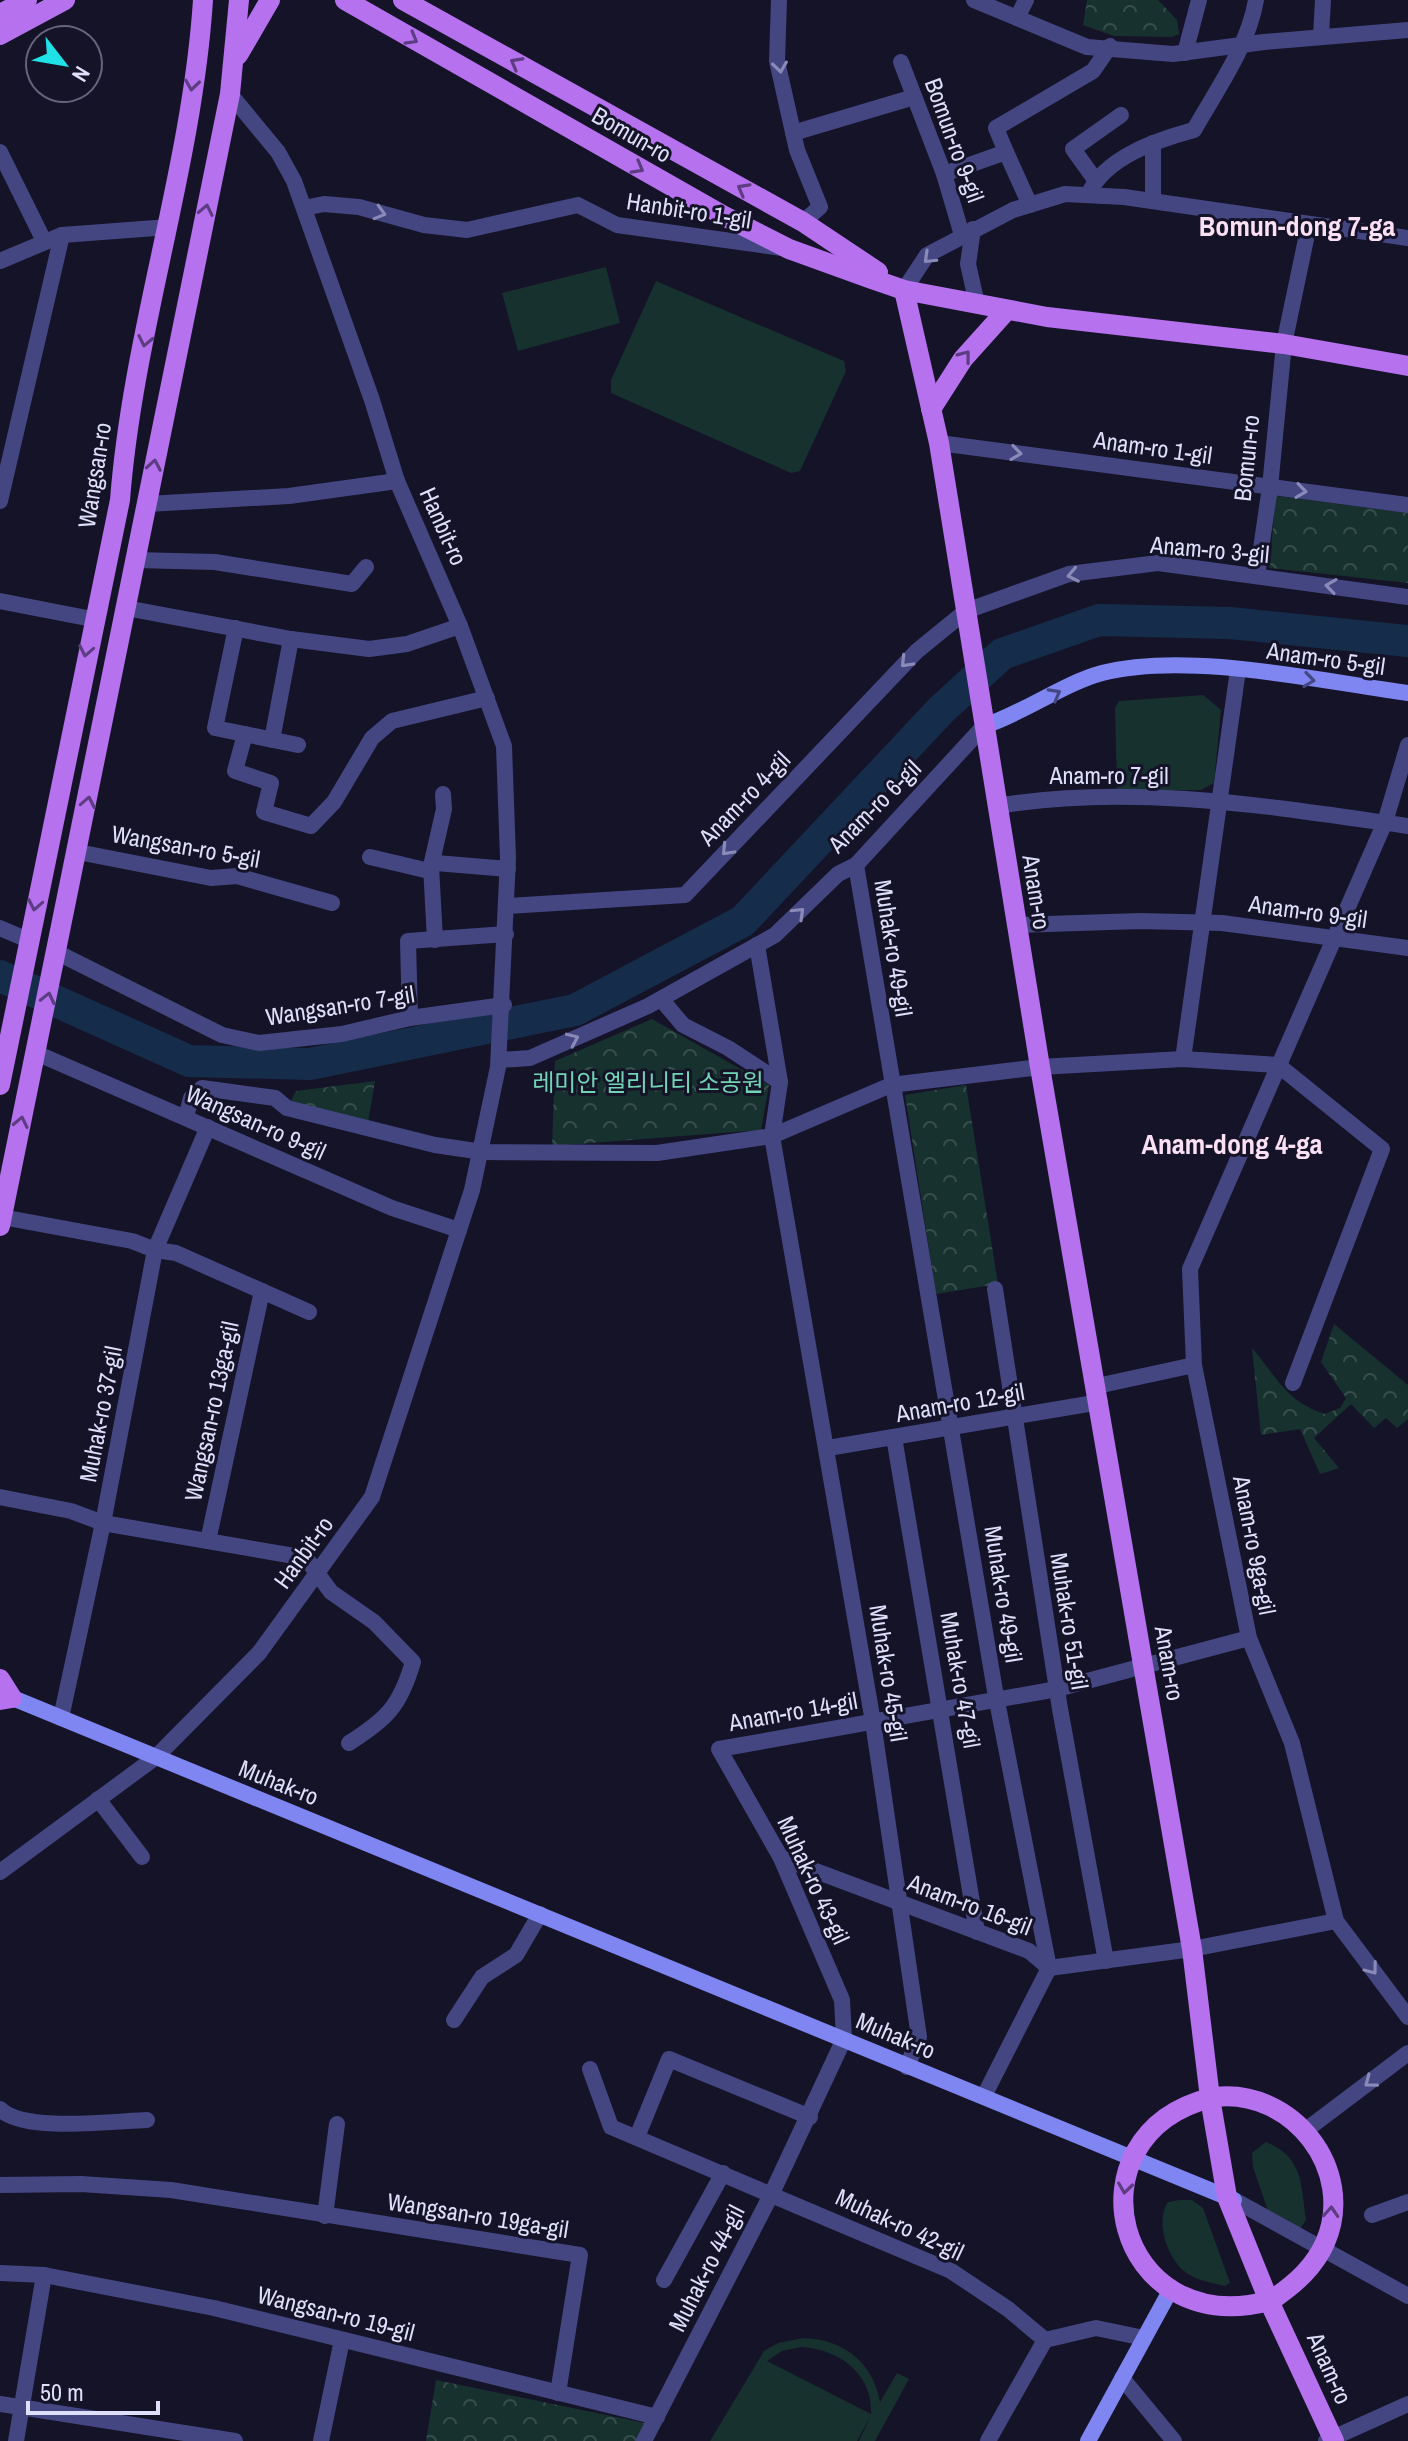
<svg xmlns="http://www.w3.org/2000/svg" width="1408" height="2441" viewBox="0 0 1408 2441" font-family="'Archivo Narrow','Noto Sans KR',sans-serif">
	<defs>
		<pattern id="forest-crowns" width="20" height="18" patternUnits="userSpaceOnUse" patternTransform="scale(2)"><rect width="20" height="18" fill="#17312e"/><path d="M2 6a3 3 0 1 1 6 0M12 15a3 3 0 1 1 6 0" fill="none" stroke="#384e4d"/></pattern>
	</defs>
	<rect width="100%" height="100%" fill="#151328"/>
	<g fill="#17312e" fill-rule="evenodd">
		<path d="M606,267L620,323L518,351L502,293Z"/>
		<path d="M656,281L844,361L846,371L800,471L791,473L611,393V380Z"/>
		<path d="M1203,695L1221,710L1214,783L1201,790L1122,791L1117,788L1115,708L1119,701Z"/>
		<path d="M1266,2142C1303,2157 1301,2184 1306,2220L1300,2229L1268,2211L1253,2167L1252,2153Z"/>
		<path d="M1179,2200H1192L1203,2208L1230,2283L1225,2286C1213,2283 1194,2280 1184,2271C1167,2257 1155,2221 1168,2202Z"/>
		<path d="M803,2338C843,2339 873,2362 880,2402L897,2373L909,2379L875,2441H859L870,2417L857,2441H710L764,2351L778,2343ZM801,2347C838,2349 873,2373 871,2414L767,2361L782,2351Z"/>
	</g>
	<g fill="url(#forest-crowns)">
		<path d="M1087,0H1158L1177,20L1179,34L1172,37L1114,36L1083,25Z"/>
		<path d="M1276,496L1408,513V583L1269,568Z"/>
		<path d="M652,1019L769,1085L761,1130L552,1146L555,1061Z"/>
		<path d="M375,1081L367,1128L287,1108L296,1091Z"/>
		<path d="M966,1085L998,1284L936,1294L905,1095Z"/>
		<path d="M1334,1324L1408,1385V1419L1397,1428L1386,1418L1374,1428L1351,1404L1314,1438L1339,1468L1320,1474L1300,1429L1261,1435L1252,1348C1278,1379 1287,1402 1325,1414L1340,1408L1346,1398L1321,1362Z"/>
		<path d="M436,2380L645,2423L636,2441H426Z"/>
	</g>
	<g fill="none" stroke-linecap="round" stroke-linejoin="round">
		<path stroke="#152d4a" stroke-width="32" d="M0,976L189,1061L310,1064L575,1010L743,921L941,710L1002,654L1099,620L1230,623L1408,641"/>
		<g stroke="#444682" stroke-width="16">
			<path d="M779,0L777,61L797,150L820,207L803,222"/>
			<path d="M974,0L1087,47L1173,54L1264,42L1408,30"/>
			<path d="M1017,18L1026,0"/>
			<path d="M1321,36L1323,0"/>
			<path d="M1185,53L1199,0"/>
			<path d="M901,62L944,174L962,235"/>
			<path d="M793,133L914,97"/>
			<path d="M1153,143V201"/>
			<path d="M0,152L44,241"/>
			<path d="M1006,152L1030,205"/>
			<path d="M944,174L1006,152L996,128L1093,71L1110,46"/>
			<path d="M1096,181L1073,149L1121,115"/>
			<path d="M1088,195C1105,157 1157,140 1194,130C1217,89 1248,47 1256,0"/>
			<path d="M304,208L324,204L359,207L424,225L467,230L578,205L617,225L782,248"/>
			<path d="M973,229L968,264L977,304"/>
			<path d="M0,261L62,235L169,227"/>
			<path d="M904,290L927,255L1013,210L1065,194L1124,197L1408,238"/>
			<path d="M939,443L1408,505"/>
			<path d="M0,501L62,235"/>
			<path d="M147,504L289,496L397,481"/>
			<path d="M135,560L215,562L352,584L366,567"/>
			<path d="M1257,576L1270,487L1284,344L1309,225"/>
			<path d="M0,601L92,619"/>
			<path d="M126,608L291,639L369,649L407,644L460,626"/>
			<path d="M236,628L215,728L298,745"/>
			<path d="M245,734L235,771L271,783L264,812L311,826L334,802L372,738L392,721L487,698"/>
			<path d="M272,740L291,639"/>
			<path d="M1408,745L1385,822L1190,1269L1194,1365L1249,1638L1292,1743L1336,1921L1408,2017"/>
			<path d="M997,806C1133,783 1273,807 1408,826"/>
			<path d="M78,852L211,878L237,876L332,903"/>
			<path d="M370,857L425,870L436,863L508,869"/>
			<path d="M856,865L995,1691L1049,1968L984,2096"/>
			<path d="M507,906L685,895L917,651L966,611L1069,574L1158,563L1408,597"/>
			<path d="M1016,925L1140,921L1222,923L1408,948"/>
			<path d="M0,928L28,940"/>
			<path d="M435,940L431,866L444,809L443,794"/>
			<path d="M757,945L780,1082L772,1136L873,1722L919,2037L907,2067"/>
			<path d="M58,953L222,1035L259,1043L342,1034L410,1018L504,1005"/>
			<path d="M661,999L683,1025L728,1048L780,1082"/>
			<path d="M410,1018L408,941L506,934"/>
			<path d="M36,1053L392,1208L459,1230"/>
			<path d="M1183,1059L1238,670"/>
			<path d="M499,1060L530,1058L648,1006L775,935L838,874L856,865L984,726"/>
			<path d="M186,1117L191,1098L202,1088L275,1098L287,1108L435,1145L483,1152L657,1153L772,1136L891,1085L1040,1067L1183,1059L1278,1065L1382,1149L1293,1383"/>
			<path d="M2,1217L132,1241L155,1250L176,1253L309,1312"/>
			<path d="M995,1289L1060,1709L1106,1961"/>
			<path d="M1097,1386L1194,1365"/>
			<path d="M894,1437L977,1932"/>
			<path d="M828,1448L1100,1402"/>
			<path d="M0,1497L71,1511L103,1523L306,1558L331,1592L374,1622L413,1662C400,1706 387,1719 349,1743"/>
			<path d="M208,1541L262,1291"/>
			<path d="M61,1718L103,1523L155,1250L208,1127"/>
			<path d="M98,1799L142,1857"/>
			<path d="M781,1858L1029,1951L1049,1968L1192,1949L1336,1921"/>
			<path d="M454,2020L482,1977L516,1955L540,1914"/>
			<path d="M590,2069L611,2127L951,2271L1008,2309L1045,2340"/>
			<path d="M0,2109C24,2133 114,2121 147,2120"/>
			<path d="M1306,2130L1408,2053"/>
			<path d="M637,2137L669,2059L810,2117"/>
			<path d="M0,2185L81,2184L171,2190L580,2255L558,2393"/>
			<path d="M1234,2200L1408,2296"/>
			<path d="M1372,2215L1408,2202"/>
			<path d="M325,2216L337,2124"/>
			<path d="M0,2273L44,2275L214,2308L657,2417"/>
			<path d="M664,2280L723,2173"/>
			<path d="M1122,2378L1174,2441"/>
			<path d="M0,2404L235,2441"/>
			<path d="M16,2441L44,2275"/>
			<path d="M321,2441L342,2340"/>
			<path d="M644,2441L772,2193L844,2039L842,2000L781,1858L719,1749L1057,1689L1249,1638"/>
			<path d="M988,2441L1045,2340L1096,2328L1144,2338"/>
			<path d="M1326,2441L1408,2404"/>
		</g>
		<path stroke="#444682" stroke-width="16" d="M0,1872L156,1757L259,1653L372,1497L472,1190L498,1067L508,858L504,746L460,626L397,481L372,400L294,181L278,152L230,94"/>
		<g stroke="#7f86f1" stroke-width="16">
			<path d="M984,726C1026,712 1062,684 1102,673C1188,651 1319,681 1408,693"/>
			<path d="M3,1694L1234,2200"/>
			<path d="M1088,2441L1170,2291"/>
		</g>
		<g stroke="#b671ef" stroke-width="20">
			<path d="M345,0L724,216L789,249L872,279L904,290L1047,317L1284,344L1408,366"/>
			<path d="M403,0L803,222L878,272"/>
			<path d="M0,14L27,0"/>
			<path d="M0,35L65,0"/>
			<path d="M238,55L270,0"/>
			<path d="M904,290L939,443L1040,1067L1192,1949L1210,2098L1227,2197L1269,2301L1334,2441"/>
			<path d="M931,409L963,359L1007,310"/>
			<path d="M0,1085L120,500C133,331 192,169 203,0"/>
			<path d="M0,1226L230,94L239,0"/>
			<path d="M0,1679L12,1698L0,1700"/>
			<path d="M1215,2097C1292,2088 1357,2170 1325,2243C1314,2267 1297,2282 1276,2297"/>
			<path d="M1210,2098C1064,2136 1115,2341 1269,2301"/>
		</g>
	</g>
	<defs><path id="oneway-chevron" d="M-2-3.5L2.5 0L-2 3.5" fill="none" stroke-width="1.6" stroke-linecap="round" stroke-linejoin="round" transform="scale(2)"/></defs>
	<g stroke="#5d3d82">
		<use href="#oneway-chevron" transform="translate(412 39) rotate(30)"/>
		<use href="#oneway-chevron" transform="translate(516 63) rotate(-151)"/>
		<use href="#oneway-chevron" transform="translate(192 85) rotate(98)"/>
		<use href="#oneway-chevron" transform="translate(638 168) rotate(29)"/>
		<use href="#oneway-chevron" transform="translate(743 189) rotate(-151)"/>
		<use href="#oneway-chevron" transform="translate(206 210) rotate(-78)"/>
		<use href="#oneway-chevron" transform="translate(145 341) rotate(102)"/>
		<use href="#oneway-chevron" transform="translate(965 356) rotate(-52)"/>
		<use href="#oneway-chevron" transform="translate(154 465) rotate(-80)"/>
		<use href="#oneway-chevron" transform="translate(86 651) rotate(101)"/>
		<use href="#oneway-chevron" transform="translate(88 802) rotate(-79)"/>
		<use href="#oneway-chevron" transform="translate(35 905) rotate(101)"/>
		<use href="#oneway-chevron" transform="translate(48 998) rotate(-77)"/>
		<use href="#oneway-chevron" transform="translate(21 1122) rotate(-78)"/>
		<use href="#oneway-chevron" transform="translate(1125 2188) rotate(98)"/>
		<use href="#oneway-chevron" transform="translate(1331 2212) rotate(-86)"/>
	</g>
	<g stroke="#8a8ab8">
		<use href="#oneway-chevron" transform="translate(780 67) rotate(82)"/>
		<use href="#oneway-chevron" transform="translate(380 213) rotate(16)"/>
		<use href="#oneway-chevron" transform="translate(929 258) rotate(136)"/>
		<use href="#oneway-chevron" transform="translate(1016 453) rotate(8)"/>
		<use href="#oneway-chevron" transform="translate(1301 491) rotate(8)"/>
		<use href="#oneway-chevron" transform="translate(1073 575) rotate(169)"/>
		<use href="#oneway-chevron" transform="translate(1331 586) rotate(-172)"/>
		<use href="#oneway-chevron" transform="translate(906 662) rotate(134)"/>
		<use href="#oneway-chevron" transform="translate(727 850) rotate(134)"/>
		<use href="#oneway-chevron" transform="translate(799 913) rotate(-44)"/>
		<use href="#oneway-chevron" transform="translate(573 1039) rotate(-24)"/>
		<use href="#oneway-chevron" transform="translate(1372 1969) rotate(53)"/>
		<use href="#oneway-chevron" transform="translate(1370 2082) rotate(143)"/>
	</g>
	<g stroke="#454782">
		<use href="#oneway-chevron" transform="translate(1309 680) rotate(8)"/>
		<use href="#oneway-chevron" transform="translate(1055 694) rotate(-29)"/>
	</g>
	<g text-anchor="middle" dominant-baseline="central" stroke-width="6" stroke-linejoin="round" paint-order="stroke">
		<g font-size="24" fill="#dfdefb" stroke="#151328">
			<text transform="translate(632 134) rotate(30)">Bomun-ro</text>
			<text transform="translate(955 140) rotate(70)">Bomun-ro 9-gil</text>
			<text transform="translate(689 210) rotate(9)">Hanbit-ro 1-gil</text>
			<text transform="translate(1153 447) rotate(8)">Anam-ro 1-gil</text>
			<text transform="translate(1246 458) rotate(-84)">Bomun-ro</text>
			<text transform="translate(94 475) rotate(-81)">Wangsan-ro</text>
			<text transform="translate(444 526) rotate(66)">Hanbit-ro</text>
			<text transform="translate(1210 549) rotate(5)">Anam-ro 3-gil</text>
			<text transform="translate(1326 658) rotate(8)">Anam-ro 5-gil</text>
			<text x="1109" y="775">Anam-ro 7-gil</text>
			<text transform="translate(744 798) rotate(-46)">Anam-ro 4-gil</text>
			<text transform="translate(874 806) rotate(-45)">Anam-ro 6-gil</text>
			<text transform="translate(186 846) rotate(10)">Wangsan-ro 5-gil</text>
			<text transform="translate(1037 892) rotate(81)">Anam-ro</text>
			<text transform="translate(1308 911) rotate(8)">Anam-ro 9-gil</text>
			<text transform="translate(894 948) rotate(81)">Muhak-ro 49-gil</text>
			<text transform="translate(340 1005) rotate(-9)">Wangsan-ro 7-gil</text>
			<text transform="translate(256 1122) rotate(24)">Wangsan-ro 9-gil</text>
			<text transform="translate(960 1402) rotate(-10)">Anam-ro 12-gil</text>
			<text transform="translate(211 1411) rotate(-78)">Wangsan-ro 13ga-gil</text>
			<text transform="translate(100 1414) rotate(-79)">Muhak-ro 37-gil</text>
			<text transform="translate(1255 1545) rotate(79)">Anam-ro 9ga-gil</text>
			<text transform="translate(303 1552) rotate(-54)">Hanbit-ro</text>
			<text transform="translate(1004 1594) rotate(81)">Muhak-ro 49-gil</text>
			<text transform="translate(1070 1621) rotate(81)">Muhak-ro 51-gil</text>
			<text transform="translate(1170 1663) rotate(80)">Anam-ro</text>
			<text transform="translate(889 1673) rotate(81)">Muhak-ro 45-gil</text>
			<text transform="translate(961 1680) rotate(80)">Muhak-ro 47-gil</text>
			<text transform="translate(793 1711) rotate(-10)">Anam-ro 14-gil</text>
			<text transform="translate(279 1782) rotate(22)">Muhak-ro</text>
			<text transform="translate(814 1880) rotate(65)">Muhak-ro 43-gil</text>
			<text transform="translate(970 1904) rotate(21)">Anam-ro 16-gil</text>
			<text transform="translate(896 2035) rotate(23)">Muhak-ro</text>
			<text transform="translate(478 2215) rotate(9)">Wangsan-ro 19ga-gil</text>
			<text transform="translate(900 2224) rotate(25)">Muhak-ro 42-gil</text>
			<text transform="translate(706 2268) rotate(-63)">Muhak-ro 44-gil</text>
			<text transform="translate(336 2313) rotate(14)">Wangsan-ro 19-gil</text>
			<text transform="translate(1330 2368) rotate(66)">Anam-ro</text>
		</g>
		<g font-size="24" fill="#71d4b4" stroke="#151328">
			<text x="648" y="1082">레미안 엘리니티 소공원</text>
		</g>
		<g font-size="28" font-weight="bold" fill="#fbe0f4" stroke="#151328">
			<text x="1297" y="226">Bomun-dong 7-ga</text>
			<text x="1232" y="1144">Anam-dong 4-ga</text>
		</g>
	</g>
	<g transform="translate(64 64) rotate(121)"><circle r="38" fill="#151328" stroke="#66647c" stroke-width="2"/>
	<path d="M0-6L14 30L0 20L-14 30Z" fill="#1fe2e6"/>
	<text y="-12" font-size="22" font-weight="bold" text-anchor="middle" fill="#dfdefb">N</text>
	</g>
	<path d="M28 2401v12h130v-12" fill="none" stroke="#dfdefb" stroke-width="4"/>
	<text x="40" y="2401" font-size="24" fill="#dfdefb" stroke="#151328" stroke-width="6" paint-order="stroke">50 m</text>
</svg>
